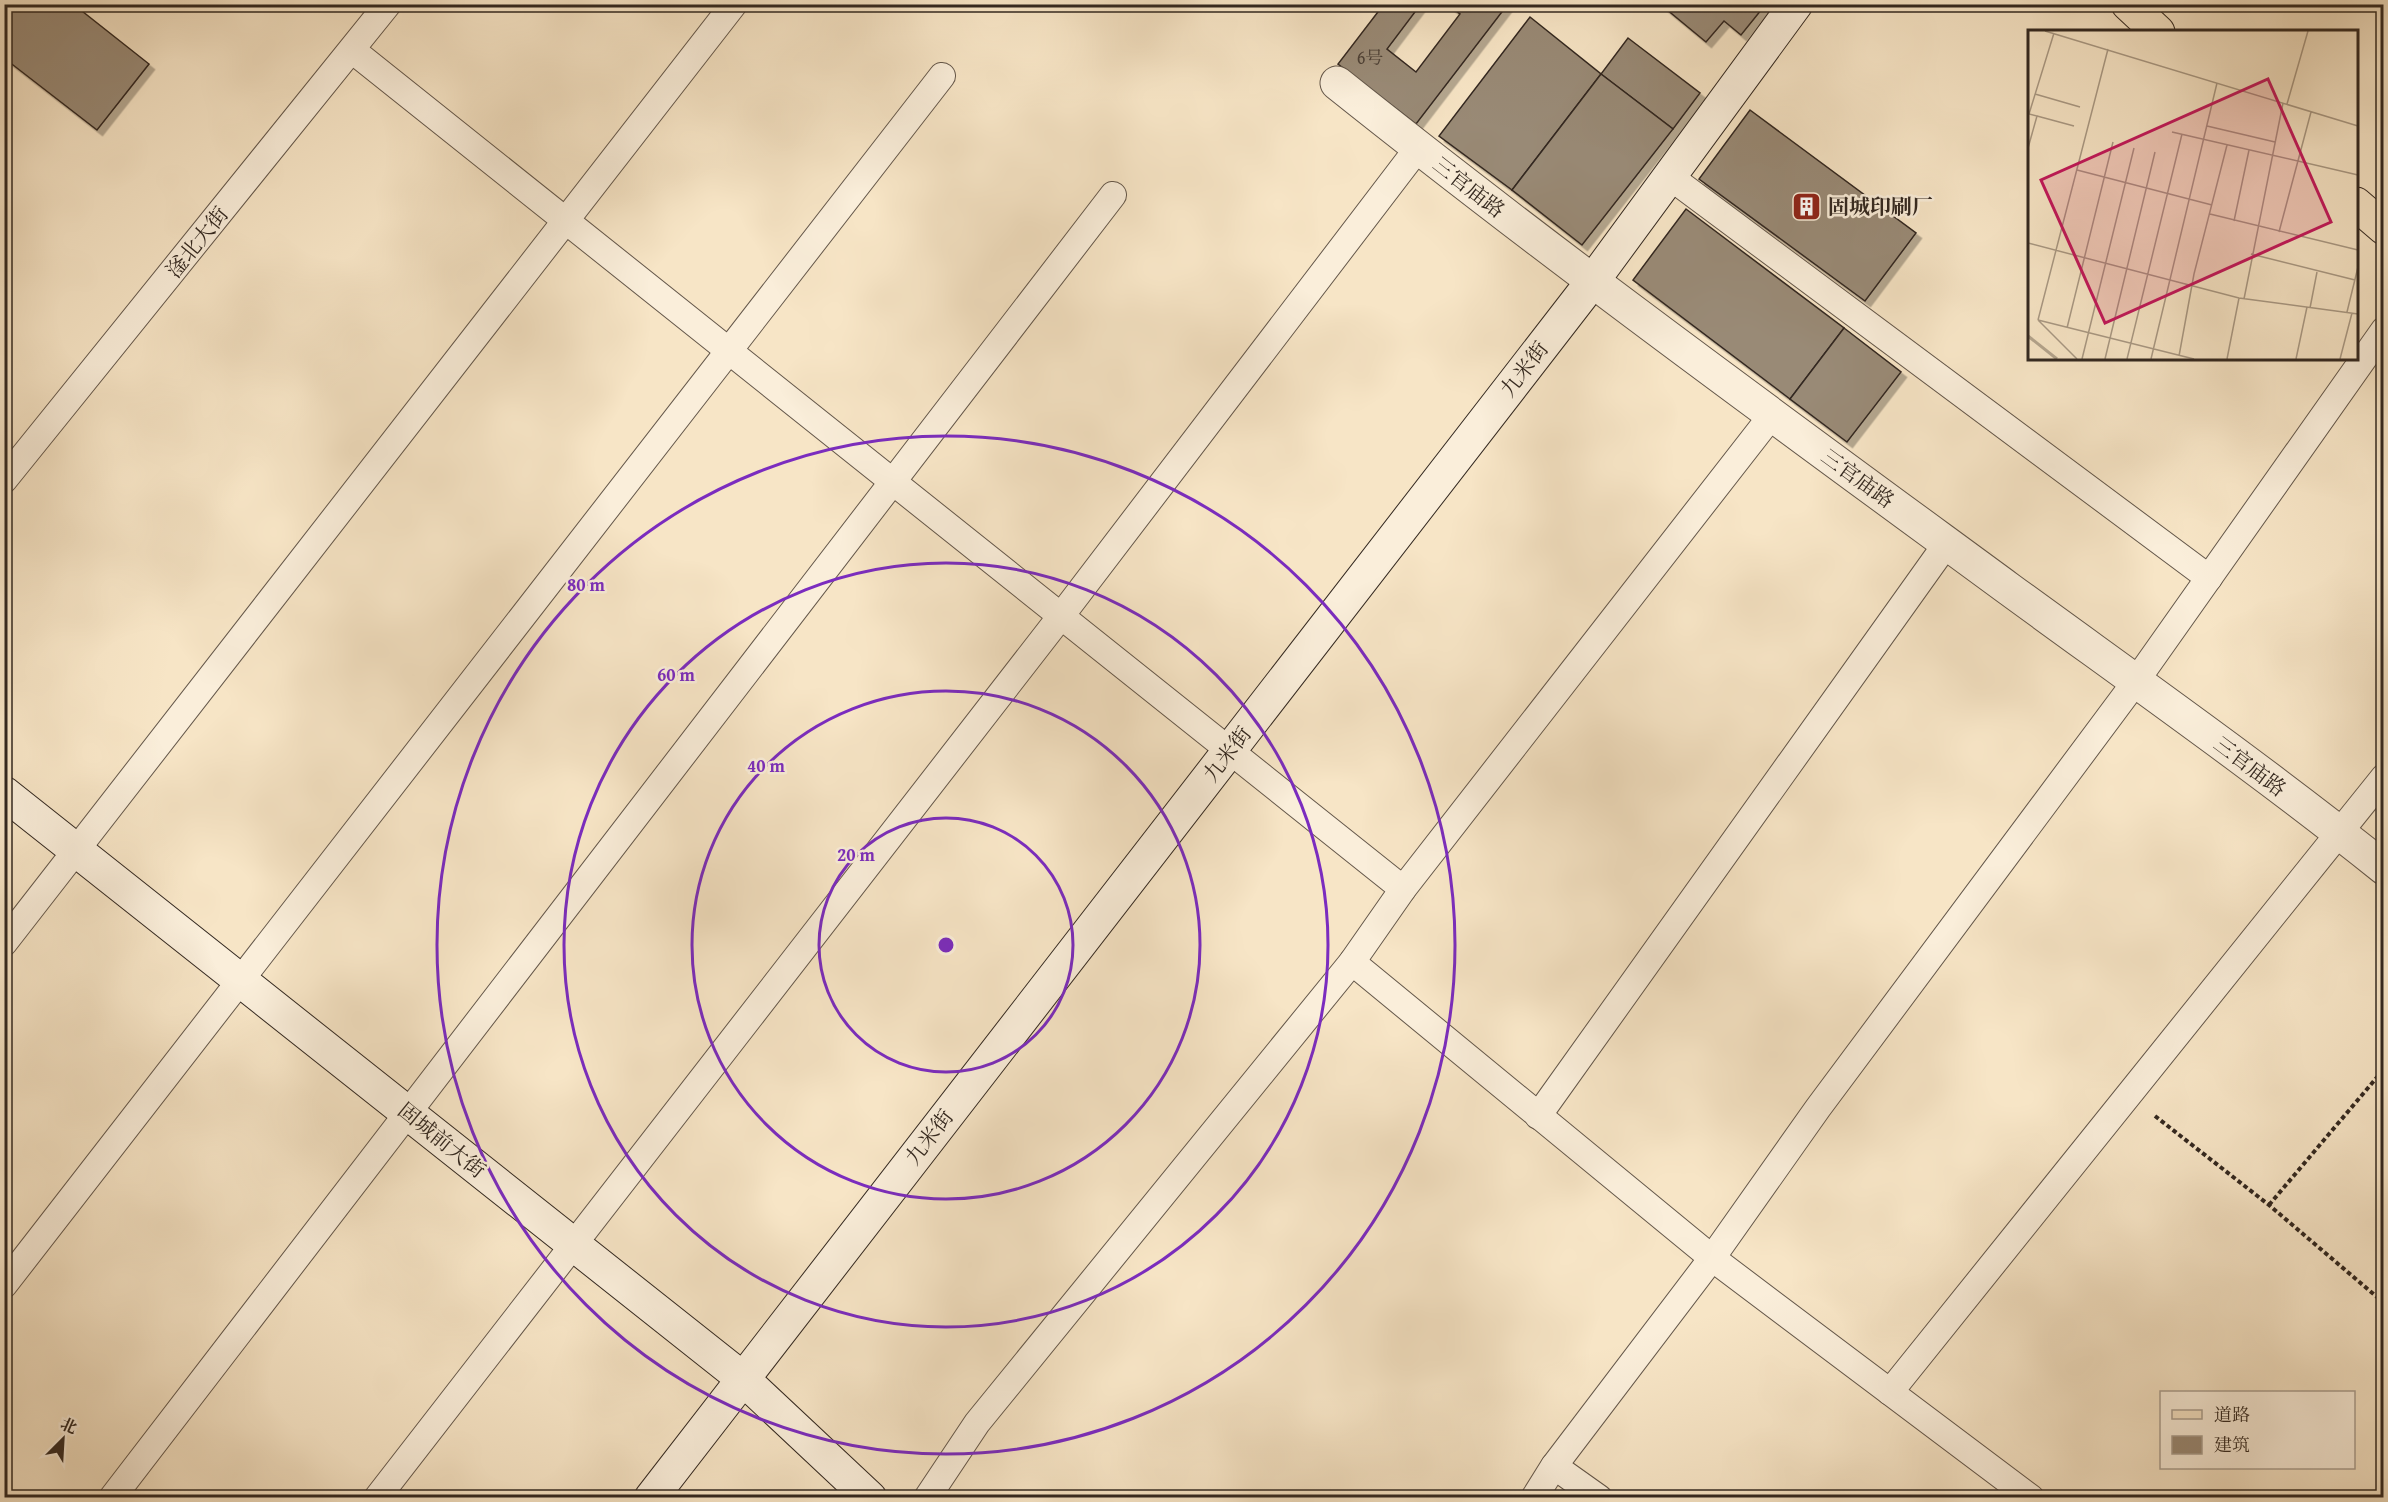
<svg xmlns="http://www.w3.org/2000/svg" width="2388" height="1502" viewBox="0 0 2388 1502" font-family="'Gentium Book Plus','Noto Serif SC',serif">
	<defs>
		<filter id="shadow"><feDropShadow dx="5.5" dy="5.5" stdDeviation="0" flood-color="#0004"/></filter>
	</defs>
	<rect width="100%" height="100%" fill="#f7e5c6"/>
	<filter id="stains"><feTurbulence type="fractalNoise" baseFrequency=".00333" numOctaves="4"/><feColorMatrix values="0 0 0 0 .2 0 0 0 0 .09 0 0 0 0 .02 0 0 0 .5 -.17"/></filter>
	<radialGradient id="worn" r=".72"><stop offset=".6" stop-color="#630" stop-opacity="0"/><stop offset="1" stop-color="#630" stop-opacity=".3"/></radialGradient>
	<g fill="#998a76" stroke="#332820" stroke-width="1.5" filter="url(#shadow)">
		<path d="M4,4H73L149,64L97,130L4,58Z"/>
		<path d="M1384,4H1421L1387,49L1416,72L1460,14L1447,4H1508L1416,124L1338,64Z"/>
		<path d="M1660,4H1766L1741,35L1724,21L1706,42Z"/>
		<path d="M1530,17L1601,74L1512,190L1439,136Z"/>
		<path d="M1628,38L1700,93L1673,129L1601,74Z"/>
		<path d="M1601,74L1673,129L1582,245L1512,190Z"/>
		<path d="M1750,110L1916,233L1865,301L1699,179Z"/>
		<path d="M1686,209L1844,328L1790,399L1633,280Z"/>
		<path d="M1844,328L1901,372L1847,442L1790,399Z"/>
	</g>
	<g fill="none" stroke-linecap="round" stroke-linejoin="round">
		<defs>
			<g id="lane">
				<path d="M352,50L1403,889"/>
				<path d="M1669,176L2209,578"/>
				<path d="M4,480L388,4"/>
				<path d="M4,943L734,4"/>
				<path d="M1352,962L1712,1258L2031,1498"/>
				<path d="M1538,1116L1947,543"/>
				<path d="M4,1285L942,76"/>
				<path d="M1890,1392L2384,777"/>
				<path d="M1554,1466L1599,1498"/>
				<path d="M112,1498L1113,195"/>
				<path d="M377,1498L1061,616L1418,148"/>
				<path d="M927,1498L977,1423L1352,962L1403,889L1772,415"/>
				<path d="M1534,1498L1554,1466L1712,1258L1818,1108L2136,681L2384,330"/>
			</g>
			<path id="street" d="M1337,83C1556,258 1783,423 2009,589C2135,681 2263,771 2384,868"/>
			<g id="secondary">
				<path d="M4,793L742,1378L870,1498"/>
				<path d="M651,1498L1592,282L1796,4"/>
			</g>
			<g id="primary">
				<path d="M2128,4L2158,32"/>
				<path d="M2356,204L2384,228"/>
			</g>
		</defs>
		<use href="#lane" stroke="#64574a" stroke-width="28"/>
		<use href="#street" stroke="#64574a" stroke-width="35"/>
		<use href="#secondary" stroke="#332820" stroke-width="35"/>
		<use href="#primary" stroke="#332820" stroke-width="35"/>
		<g stroke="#332820" stroke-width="4" stroke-dasharray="4.5 3" stroke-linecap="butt">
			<path d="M2155,1116L2269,1205L2384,1303"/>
			<path d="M2269,1205L2384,1069"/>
		</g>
		<use href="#lane" stroke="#faeeda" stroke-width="26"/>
		<use href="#street" stroke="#faeeda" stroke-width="33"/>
		<use href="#secondary" stroke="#faeeda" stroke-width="33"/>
		<use href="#primary" stroke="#f7e5c6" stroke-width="33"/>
	</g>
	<g fill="none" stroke="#7b2cbf" stroke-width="3">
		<circle cx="946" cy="945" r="127"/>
		<circle cx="946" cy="945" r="254"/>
		<circle cx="946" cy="945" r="382"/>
		<circle cx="946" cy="945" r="509"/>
	</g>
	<defs>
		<symbol id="building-square" viewBox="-11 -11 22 22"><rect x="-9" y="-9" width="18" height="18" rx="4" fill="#8f2418" stroke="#faeeda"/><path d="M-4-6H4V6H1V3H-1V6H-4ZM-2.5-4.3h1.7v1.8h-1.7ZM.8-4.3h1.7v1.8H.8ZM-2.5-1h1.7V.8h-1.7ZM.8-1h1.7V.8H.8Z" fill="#fff"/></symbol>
	</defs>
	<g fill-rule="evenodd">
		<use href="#building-square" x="1790" y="190" width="33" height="33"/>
	</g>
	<g text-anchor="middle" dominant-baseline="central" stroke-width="5" stroke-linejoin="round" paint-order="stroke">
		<g font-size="18" fill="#4c4036">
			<text x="1370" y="57">6号</text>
		</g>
		<g font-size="21" fill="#332820" stroke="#faeeda">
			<text transform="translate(1469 187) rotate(38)">三官庙路</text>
			<text transform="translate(197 242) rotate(-51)">滏北大街</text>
			<text transform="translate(1524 369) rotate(-52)">九米街</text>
			<text transform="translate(1858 478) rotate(36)">三官庙路</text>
			<text transform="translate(1227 754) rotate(-52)">九米街</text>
			<text transform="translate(2250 766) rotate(37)">三官庙路</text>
			<text transform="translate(929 1137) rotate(-52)">九米街</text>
			<text transform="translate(442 1140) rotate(39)">固城前大街</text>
		</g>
		<g font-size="21" font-weight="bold" fill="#332820" stroke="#faeeda" text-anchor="start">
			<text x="1828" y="206">固城印刷厂</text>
		</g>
	</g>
	<g transform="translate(2028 30)">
		<rect width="330" height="330" fill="#f7e5c6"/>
		<path fill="none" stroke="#b4a58e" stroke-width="3" d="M0,306L29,329"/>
		<path fill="none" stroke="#a99984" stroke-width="1.5" d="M17,1L330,96M7,64L52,77M259,74L280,1M9,86L46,96M179,96L247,112M144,102L330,145M0,118L9,86L1,84L26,3M49,140L184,175M182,184L330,220M206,191L221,120M251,202L283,82M0,213L211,268L330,284M223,224L327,250M216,269L255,73M282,278L289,242M319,282L330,237M10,290L80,19M10,290L166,329M10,290L49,329M39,298L85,112M151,326L166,244L199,115M54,329L106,118M77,329L127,122M99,329L154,104M123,329L189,53M199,329L211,268M268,329L279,277M312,329L324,283"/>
		<path fill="#c2185b" fill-opacity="0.15" stroke="#c2185b" stroke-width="3" d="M240,49L303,192L77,293L13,150Z"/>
		<rect width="330" height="330" fill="none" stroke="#332820" stroke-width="3"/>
	</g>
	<circle cx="946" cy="945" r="9" fill="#7b2cbf" stroke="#faeeda" stroke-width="3"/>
	<g font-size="18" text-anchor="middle" font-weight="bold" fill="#7b2cbf" stroke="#faeeda" stroke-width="5" stroke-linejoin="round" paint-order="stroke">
		<text x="586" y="591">80 m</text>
		<text x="676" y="681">60 m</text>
		<text x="766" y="772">40 m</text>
		<text x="856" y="861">20 m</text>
	</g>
	<rect width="2388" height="1502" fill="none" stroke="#f7e5c6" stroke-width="24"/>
	<rect x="6" y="6" width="2376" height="1490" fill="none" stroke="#332820" stroke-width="3"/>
	<rect x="12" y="12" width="2364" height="1478" fill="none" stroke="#332820" stroke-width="1.5"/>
	<rect x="2160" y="1391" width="195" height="78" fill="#faeeda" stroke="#aa9f90" stroke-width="1.5"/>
	<rect x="2172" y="1410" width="30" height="9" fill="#f7e5c6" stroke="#aa9f90" stroke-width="1.5"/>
	<text x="2214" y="1421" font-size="18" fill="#332820">道路</text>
	<rect x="2172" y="1436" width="30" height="18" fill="#998a76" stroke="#aa9f90" stroke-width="1.5"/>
	<text x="2214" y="1451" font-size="18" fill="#332820">建筑</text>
	<g transform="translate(63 1439) rotate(24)" stroke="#faeeda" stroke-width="4.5" paint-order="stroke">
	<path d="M0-4.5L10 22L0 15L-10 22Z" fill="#332820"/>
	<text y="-9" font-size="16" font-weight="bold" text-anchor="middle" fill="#332820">北</text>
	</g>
	<rect width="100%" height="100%" filter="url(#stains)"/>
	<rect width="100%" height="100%" fill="url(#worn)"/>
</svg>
